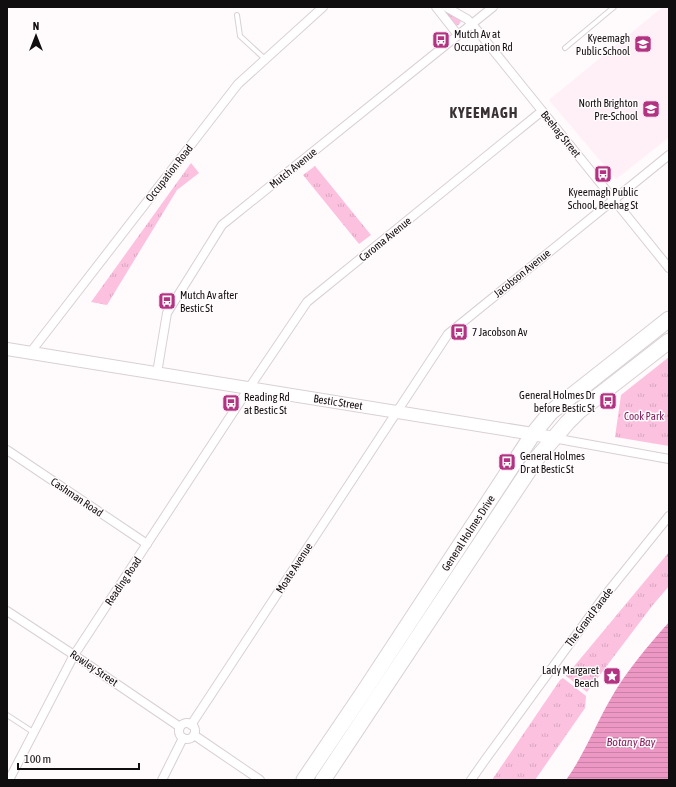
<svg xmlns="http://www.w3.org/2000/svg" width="676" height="787" viewBox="0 0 676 787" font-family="'Asap Condensed',sans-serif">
	<defs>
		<pattern id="grass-tufts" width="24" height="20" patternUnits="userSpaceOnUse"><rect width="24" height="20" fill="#fdc1e0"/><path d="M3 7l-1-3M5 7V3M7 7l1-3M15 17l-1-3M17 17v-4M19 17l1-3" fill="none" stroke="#d8a5bf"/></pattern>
		<pattern id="water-rules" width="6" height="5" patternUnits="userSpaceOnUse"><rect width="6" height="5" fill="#ed97c5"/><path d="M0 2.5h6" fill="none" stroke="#ca81a8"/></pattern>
	</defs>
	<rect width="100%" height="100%" fill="#fffafc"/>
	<path fill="#ffeff7" d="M663,7H669V137L616,179L549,100Z"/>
	<g fill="url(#grass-tufts)">
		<path d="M439,7H441L459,18L461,20C461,23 458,26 455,26Z"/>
		<path d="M191,163L199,173L177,190L107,305L91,302Z"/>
		<path d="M315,166L371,235L359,244L303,175Z"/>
		<path d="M669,357V446L615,437L621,395Z"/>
		<path d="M669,552V586L652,606L587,692L566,676Z"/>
		<path d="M563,678L586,696L585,708L535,780H492L560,680Z"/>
	</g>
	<path fill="url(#water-rules)" d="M669,622V780H566C584,755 595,726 610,700C626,671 648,646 669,622Z"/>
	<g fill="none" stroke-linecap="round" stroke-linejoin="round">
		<defs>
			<g id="lane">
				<path d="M237,15L240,36L265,59"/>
				<path d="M565,48L614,7"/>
				<path d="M7,715L33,732"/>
			</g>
			<g id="street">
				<path d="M436,7L458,35"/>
				<path d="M446,7L467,19L472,24L669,268"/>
				<path d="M30,353L238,84L323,7"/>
				<path d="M157,373L167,313L222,225L493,7"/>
				<path d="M553,438L669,459"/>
				<path d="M7,450L147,544"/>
				<path d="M7,611L74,655L180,727"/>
				<circle cx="187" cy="731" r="8"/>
				<path d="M191,725L448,334L669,155"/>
				<path d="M194,735L260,780"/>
				<path d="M9,780L74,655L80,646L249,388L307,302L542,111"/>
				<path d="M162,780L183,738"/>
				<path d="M471,780L485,760L603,598L669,516"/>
			</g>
			<path id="secondary" d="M7,349L533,434L553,438"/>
			<g id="highway">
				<path d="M304,780L363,693L533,434L551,412L669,319"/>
				<path d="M323,780L537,458L567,423L579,411L669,341"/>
			</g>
		</defs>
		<use href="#lane" stroke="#d8d1d4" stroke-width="6"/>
		<use href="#street" stroke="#d8d1d4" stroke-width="10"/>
		<use href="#secondary" stroke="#d8d1d4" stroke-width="14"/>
		<use href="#highway" stroke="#d8d1d4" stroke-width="17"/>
		<use href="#lane" stroke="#fff" stroke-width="4"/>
		<use href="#street" stroke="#fff" stroke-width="8"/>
		<use href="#secondary" stroke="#fff" stroke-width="12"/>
		<use href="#highway" stroke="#fff" stroke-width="15"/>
	</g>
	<defs>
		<symbol id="bus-square" viewBox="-11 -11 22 22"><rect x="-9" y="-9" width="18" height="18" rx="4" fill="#b23382" stroke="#fffafc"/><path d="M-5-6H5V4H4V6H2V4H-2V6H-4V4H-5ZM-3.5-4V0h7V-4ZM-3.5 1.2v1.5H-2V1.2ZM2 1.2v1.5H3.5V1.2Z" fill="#fff"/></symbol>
		<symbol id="school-square" viewBox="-11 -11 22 22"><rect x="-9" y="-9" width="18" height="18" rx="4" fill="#b23382" stroke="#fffafc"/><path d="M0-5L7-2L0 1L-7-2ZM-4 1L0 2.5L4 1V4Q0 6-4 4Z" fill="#fff"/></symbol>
		<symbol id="sight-square" viewBox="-11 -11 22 22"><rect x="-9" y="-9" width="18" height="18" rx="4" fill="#b23382" stroke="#fffafc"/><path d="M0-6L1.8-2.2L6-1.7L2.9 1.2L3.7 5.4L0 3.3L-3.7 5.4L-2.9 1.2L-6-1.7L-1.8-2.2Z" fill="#fff"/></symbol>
	</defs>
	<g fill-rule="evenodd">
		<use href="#bus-square" x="431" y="30" width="20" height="20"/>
		<use href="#school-square" x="633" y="34" width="20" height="20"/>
		<use href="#school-square" x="641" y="99" width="20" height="20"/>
		<use href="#bus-square" x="593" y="164" width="20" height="20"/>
		<use href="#bus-square" x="157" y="291" width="20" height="20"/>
		<use href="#bus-square" x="449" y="322" width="20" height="20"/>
		<use href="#bus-square" x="598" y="391" width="20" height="20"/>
		<use href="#bus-square" x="221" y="393" width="20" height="20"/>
		<use href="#bus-square" x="497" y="452" width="20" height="20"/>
		<use href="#sight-square" x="602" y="666" width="20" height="20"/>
	</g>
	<g text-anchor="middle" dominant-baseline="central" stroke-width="3" stroke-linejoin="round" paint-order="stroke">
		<g font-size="11" fill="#110e0f" stroke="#fffafc" text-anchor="start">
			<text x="454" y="34">Mutch Av at<tspan x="454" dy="13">Occupation Rd</tspan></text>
			<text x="630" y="38" text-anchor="end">Kyeemagh<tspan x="630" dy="13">Public School</tspan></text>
			<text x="638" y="103" text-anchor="end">North Brighton<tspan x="638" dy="13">Pre-School</tspan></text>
			<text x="603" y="192" text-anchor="middle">Kyeemagh Public<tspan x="603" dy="13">School, Beehag St</tspan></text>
			<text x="180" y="295">Mutch Av after<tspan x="180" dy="13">Bestic St</tspan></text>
			<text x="472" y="332">7 Jacobson Av</text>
			<text x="595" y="395" text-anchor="end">General Holmes Dr<tspan x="595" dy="13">before Bestic St</tspan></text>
			<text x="244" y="397">Reading Rd<tspan x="244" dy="13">at Bestic St</tspan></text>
			<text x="520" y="456">General Holmes<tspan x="520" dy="13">Dr at Bestic St</tspan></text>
			<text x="599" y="670" text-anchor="end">Lady Margaret<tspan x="599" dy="13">Beach</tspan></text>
		</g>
		<g font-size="11" fill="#110e0f" stroke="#fffafc">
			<text transform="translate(561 134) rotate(51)">Beehag Street</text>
			<text transform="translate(293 168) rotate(-39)">Mutch Avenue</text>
			<text transform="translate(169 173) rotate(-52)">Occupation Road</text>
			<text transform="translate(385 239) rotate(-39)">Caroma Avenue</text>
			<text transform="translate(522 273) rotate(-39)">Jacobson Avenue</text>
			<text transform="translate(338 402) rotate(9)">Bestic Street</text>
			<text transform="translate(77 497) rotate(34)">Cashman Road</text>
			<text transform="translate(468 533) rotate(-57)">General Holmes Drive</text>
			<text transform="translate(294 568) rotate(-57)">Moate Avenue</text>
			<text transform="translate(123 581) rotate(-56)">Reading Road</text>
			<text transform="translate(589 617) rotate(-53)">The Grand Parade</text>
			<text transform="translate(94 668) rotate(34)">Rowley Street</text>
		</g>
		<g font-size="11" fill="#7d1b59" stroke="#fffafc">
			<text x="644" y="416">Cook Park</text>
		</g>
		<g font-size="12" font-style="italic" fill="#84225f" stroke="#fffafc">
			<text x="631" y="742">Botany Bay</text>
		</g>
		<g font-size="15" font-weight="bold" letter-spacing="1" fill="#383235" stroke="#fffafc">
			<text x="484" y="112">KYEEMAGH</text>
		</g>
	</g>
	<rect width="676" height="787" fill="none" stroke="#110e0f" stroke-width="16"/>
	<g transform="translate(36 36)" stroke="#fffafc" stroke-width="3" paint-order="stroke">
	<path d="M0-3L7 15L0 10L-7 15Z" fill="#110e0f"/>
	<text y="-6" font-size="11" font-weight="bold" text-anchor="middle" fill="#110e0f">N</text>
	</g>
	<path d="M18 763v6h121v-6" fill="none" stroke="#110e0f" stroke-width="2"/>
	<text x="24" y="763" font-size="12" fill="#110e0f" stroke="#fffafc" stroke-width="3" paint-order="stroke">100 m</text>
</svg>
